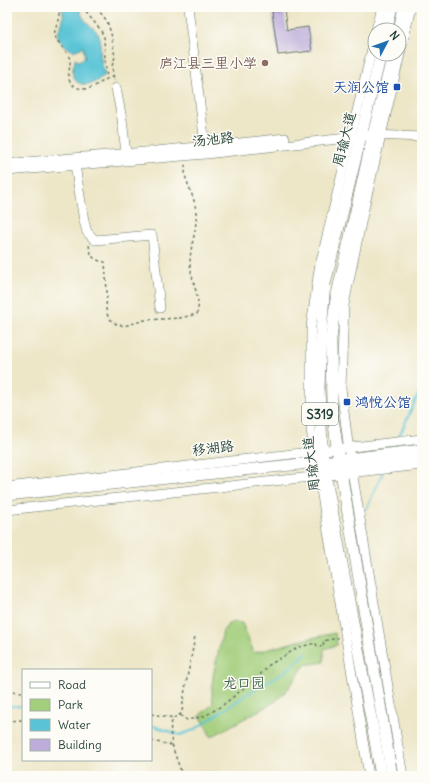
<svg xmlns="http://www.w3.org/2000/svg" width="429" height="783" viewBox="0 0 429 783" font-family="Delius,'LXGW WenKai TC',sans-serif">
	<rect width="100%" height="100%" fill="#fdfcf7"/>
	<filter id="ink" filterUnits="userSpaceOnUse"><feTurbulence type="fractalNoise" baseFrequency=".025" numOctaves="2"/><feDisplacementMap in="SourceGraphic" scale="8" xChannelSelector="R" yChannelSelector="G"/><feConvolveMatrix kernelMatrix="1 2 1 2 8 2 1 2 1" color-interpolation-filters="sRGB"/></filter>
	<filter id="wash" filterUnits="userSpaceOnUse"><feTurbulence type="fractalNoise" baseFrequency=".012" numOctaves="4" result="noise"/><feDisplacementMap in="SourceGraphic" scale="16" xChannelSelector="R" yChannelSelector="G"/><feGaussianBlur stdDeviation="0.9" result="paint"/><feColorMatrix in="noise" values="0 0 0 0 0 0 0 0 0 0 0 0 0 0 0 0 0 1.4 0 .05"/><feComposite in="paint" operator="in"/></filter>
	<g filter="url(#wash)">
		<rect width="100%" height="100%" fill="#ede6c7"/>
		<path fill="#a3ce7b" stroke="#618658" d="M230,622L242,623L254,653L302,640L335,633L337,645L324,649V662L305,665L288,689L276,701L211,737L200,715L213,704L212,692L213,676L223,631Z"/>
		<path fill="#5ac4d6" stroke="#3c8085" d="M62,7H80C80,22 95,25 100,38C101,42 100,46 100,50C100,58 103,67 105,75C98,83 77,91 73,75C71,70 75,64 75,59L78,61L85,58L83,47L73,51C69,48 63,45 60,41C54,35 60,30 62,23C64,18 63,12 62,7Z"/>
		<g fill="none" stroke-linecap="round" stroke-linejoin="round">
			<g stroke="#5ac4d6" stroke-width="2">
				<path d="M398,439L422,386"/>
				<path d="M366,510L383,472"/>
				<path d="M7,706H23"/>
				<path d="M151,725L180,735L194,730L255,689L286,671L306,653"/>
			</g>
		</g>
		<g id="blocks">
			<path fill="#beadda" d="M284,10L287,30L308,27L312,51L278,55L272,12Z"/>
		</g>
	</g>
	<g filter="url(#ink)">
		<use href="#blocks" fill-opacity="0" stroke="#677867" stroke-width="1"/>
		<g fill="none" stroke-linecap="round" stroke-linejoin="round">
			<defs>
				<g id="minor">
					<path d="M188,7L206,153"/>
					<path d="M376,30L382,7"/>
					<path d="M116,88L122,119L126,153"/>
					<path d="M7,164C100,155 193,149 285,138"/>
					<path d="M75,165L84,221L87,232L95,240L152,235L160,308"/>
					<path d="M7,171L206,154L373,135L422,137"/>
					<path d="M7,487L422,439"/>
					<path d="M7,510L422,465"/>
					<path d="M369,776L311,430V327L319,269L375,36"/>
					<path d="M403,776L350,459L341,388L344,305L363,213L411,7"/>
				</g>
				<g id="major">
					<path d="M386,30L392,7"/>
					<path d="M399,30L404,7"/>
					<path d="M381,54L325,284L321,332L319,389L323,462L373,729L381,776"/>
					<path d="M334,469L422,459"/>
					<path d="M7,495L339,460L422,450"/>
					<path d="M392,776L339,460L332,410L331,339L336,299L373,135L393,54"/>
				</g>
			</defs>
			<use href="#minor" stroke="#677867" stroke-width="10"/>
			<use href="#major" stroke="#677867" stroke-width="12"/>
			<g stroke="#677867" stroke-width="1.5" stroke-dasharray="3 3" stroke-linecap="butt">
				<path d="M58,7C61,17 56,25 54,35C58,43 67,51 70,59C71,65 68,71 69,78C69,82 72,85 76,87C91,94 101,80 113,76"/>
				<path d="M84,7V10L100,29L104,37L105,61L107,78"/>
				<path d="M99,7V11L107,21L111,33L115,57L112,66L114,81"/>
				<path d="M59,12L80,7"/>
				<path d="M89,245C91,257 93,260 105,262L107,292L106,309L108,317L114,323L124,326L145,320L180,318L197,314C202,301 190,277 190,263C190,246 197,231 196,214C196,201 190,191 186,179C185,174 185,169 185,164"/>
				<path d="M7,691L23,692"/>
				<path d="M151,714L174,718"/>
				<path d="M180,715L187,720L205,716L223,705L259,676L269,665L299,647L316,643L317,647L324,646L323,641L338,638"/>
				<path d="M7,721L23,720"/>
				<path d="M151,741L172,745"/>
				<path d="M183,776C178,763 164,731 174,718C176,716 180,715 182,713C184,687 191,662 195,636"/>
			</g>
			<use href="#minor" stroke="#fff" stroke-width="9"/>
			<use href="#major" stroke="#fff" stroke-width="11"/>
		</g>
	</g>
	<circle fill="#8d6e63" stroke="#fdfcf7" stroke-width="1.5" cx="265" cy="63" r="4"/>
	<g fill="#1a4fb4" stroke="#fdfcf7" stroke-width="1.5">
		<rect x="393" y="83" width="8" height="8" rx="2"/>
		<rect x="343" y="398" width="8" height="8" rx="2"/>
	</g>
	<g text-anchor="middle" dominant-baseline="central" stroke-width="3" stroke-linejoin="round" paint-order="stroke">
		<rect fill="#fdfcf7" stroke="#62766e" stroke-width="1" x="302" y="403" width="36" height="22" rx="3"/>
		<g font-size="13" font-weight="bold" fill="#1f3d34">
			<text x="320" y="414">S319</text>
		</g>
		<g font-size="14" fill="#785e54" stroke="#fdfcf7" text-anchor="end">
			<text x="257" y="63">庐江县三里小学</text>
		</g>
		<g font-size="14" fill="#164399" stroke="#fdfcf7" text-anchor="end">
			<text x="389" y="87">天润公馆</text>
			<text x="355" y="402" text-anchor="start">鸿悦公馆</text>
		</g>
		<g font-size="14" fill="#1f3d34" stroke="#fdfcf7">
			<text transform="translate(213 139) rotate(-6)">汤池路</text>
			<text transform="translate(344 139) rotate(-76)">周瑜大道</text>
			<text transform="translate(213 448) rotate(-7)">移湖路</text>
			<text transform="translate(311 464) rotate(-97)">周瑜大道</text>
		</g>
		<g font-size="14" fill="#406146" stroke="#fdfcf7">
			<text x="244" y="683">龙口园</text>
		</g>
	</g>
	<rect width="429" height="783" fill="none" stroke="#fdfcf7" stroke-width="24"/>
	<rect x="22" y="669" width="130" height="92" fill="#fdfcf7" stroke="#a4b0a9"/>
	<rect x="30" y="682" width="20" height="6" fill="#ffffff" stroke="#a4b0a9"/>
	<text x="58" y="689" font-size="12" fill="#1f3d34">Road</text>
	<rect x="30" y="699" width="20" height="12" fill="#a3ce7b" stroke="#a4b0a9"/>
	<text x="58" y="709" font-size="12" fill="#1f3d34">Park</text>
	<rect x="30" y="719" width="20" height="12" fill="#5ac4d6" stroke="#a4b0a9"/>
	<text x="58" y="729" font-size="12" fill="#1f3d34">Water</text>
	<rect x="30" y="739" width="20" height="12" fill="#beadda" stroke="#a4b0a9"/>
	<text x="58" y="749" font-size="12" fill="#1f3d34">Building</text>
	<g transform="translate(387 42) rotate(49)"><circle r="19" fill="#fdfcf7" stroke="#a4b0a9"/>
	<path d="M0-3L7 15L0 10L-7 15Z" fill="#1f6fb2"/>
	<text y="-6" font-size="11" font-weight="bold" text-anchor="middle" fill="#1f3d34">N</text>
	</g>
</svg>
